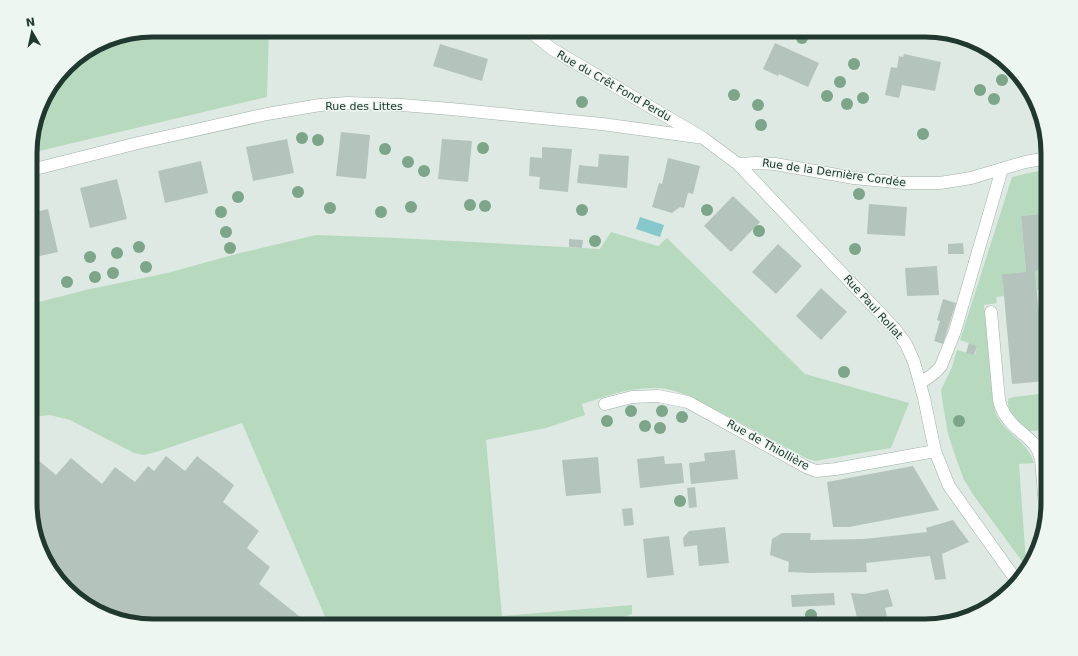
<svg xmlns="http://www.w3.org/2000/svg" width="1078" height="656" viewBox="0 0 1078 656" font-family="'DejaVu Sans',sans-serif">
	<rect width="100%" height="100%" fill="#dee9e3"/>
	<g fill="#b7dabe">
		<path d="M153,30H269L267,97L31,153V138L43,99L72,61L106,39Z"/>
		<path d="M1048,169V213L1021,216L1026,272L1003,274L1004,296L996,297L997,303L984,305L993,402C994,407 995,413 998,418C1008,434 1029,444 1034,463L1019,464L1026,562L1029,567L1027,568L974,496L964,480L957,461L948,434L943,405L941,390L952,367L957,350L975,355L977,346L960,340L1012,177Z"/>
		<path d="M611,232L658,246L667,238L805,374L909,403L891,448L872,451L815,461L806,458L692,397C681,393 669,388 657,388C629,387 607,396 582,404L585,415L546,428L486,440L502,616L632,605V614L599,626H329L242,423L156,452L144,455L134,453L70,420L50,415L31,417V304L86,290L167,273L240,253L316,235L398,238L600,249Z"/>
		<path d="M1048,269V289L1037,290L1035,271Z"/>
		<path d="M1048,307V344H1042L1038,308Z"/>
		<path d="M1048,360V430L1029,431C1020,423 1006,412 1008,399L1014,397L1047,393L1043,361Z"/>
	</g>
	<path fill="#87c8cd" d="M640,217L664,225L660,237L636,229Z"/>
	<g fill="#b4c4bc">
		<path d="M775,43L819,63L808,87L779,74L778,76L763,69Z"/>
		<path d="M440,44L488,59L482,81L433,66Z"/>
		<path d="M904,54L941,62L935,91L902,85L899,98L885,95L891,67L897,68L899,56L903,57Z"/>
		<path d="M341,132L370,135L366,179L336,176Z"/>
		<path d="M287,139L294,173L253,181L246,147Z"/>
		<path d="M442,139L472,141L468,182L438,179Z"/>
		<path d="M542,147L572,149L568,192L539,189L540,177L529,176L530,157L542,158Z"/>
		<path d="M599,154L629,156L627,188L577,183L579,165L598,167Z"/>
		<path d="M668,158L700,166L693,194L688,193L684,208L680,207L672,213L652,207L659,183L662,184Z"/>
		<path d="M201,161L208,193L165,203L158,171Z"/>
		<path d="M117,179L127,219L90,228L80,188Z"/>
		<path d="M733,196L760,222L731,252L704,226Z"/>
		<path d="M869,204L907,207L905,236L867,234Z"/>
		<path d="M48,209L58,252L31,258V213Z"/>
		<path d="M1048,213V269L1035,271L1045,381L1012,384L1002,274L1026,272L1021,216Z"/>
		<path d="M569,239L583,240L582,248L569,247Z"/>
		<path d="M963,243L964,254H948V244Z"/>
		<path d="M778,244L802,266L776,294L752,272Z"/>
		<path d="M937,266L939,295L907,296L905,268Z"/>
		<path d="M821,288L847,312L821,340L796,316Z"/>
		<path d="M943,299L956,303L943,344L934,341L940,321L937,320Z"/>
		<path d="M969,343L977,346L974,355L966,353Z"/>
		<path d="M735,450L738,479L691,484L689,463L705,461L704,453Z"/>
		<path d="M31,454L56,475L71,458L102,484L115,467L135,482L148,466L154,471L166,456L185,471L197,456L234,485L223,502L259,531L247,548L270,567L259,584L304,620L300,626H153L97,611L69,588L51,571L31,518Z"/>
		<path d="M664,456L665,464L682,463L684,483L640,488L637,459Z"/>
		<path d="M598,457L601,493L566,496L562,460Z"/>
		<path d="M913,466L939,510L849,527H833L827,482Z"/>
		<path d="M695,487L697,507L689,508L687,488Z"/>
		<path d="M632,508L634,525L624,526L622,509Z"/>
		<path d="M953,520L969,542L942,554L946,579L935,580L930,556L866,563L867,572L810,573L788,572L789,562L770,555L772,539L782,533H811L810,540L864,539L927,532L926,528Z"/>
		<path d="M725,527L729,563L699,566L697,545L684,547L683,538L689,531Z"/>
		<path d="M669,536L674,575L647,578L643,539Z"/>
		<path d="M888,589L893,606L885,608L889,626H859L851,593L864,594Z"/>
		<path d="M834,593L835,605L792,607L791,595Z"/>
	</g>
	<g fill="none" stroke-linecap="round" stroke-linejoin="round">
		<defs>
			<g id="minor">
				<path d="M528,30L552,49L703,138L738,164L895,329L906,344L914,362L924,398L935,451L949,486L1016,580"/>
				<path d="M738,164L756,163L775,164L854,178L905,183H940L971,178L1025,162L1048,158"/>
				<path d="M31,170L138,143L267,114L320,105L348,103L402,105L451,109L602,124L697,137"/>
				<path d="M991,312L999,400C1000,403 1000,406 1002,409C1008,424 1024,433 1034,444C1038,448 1039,454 1041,459L1046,518"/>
				<path d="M920,383C928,378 935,374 941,366L955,331L1002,169"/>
				<path d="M605,404L632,397L658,396L688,402L808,468L816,471L836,469L935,451"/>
			</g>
		</defs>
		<use href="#minor" stroke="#a1b0aa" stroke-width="13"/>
		<use href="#minor" stroke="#fff" stroke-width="12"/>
	</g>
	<g fill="#7ca589">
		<circle cx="802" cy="38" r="6"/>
		<circle cx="854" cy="64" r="6"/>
		<circle cx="1002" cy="80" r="6"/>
		<circle cx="840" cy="82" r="6"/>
		<circle cx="980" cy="90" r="6"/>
		<circle cx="734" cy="95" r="6"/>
		<circle cx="827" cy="96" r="6"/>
		<circle cx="863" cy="98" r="6"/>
		<circle cx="994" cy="99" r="6"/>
		<circle cx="582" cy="102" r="6"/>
		<circle cx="847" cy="104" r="6"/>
		<circle cx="758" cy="105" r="6"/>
		<circle cx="761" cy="125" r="6"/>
		<circle cx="923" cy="134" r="6"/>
		<circle cx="302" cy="138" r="6"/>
		<circle cx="318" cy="140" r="6"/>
		<circle cx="483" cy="148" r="6"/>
		<circle cx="385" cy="149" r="6"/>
		<circle cx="408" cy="162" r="6"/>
		<circle cx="424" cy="171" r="6"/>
		<circle cx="298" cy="192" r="6"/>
		<circle cx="859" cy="194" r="6"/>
		<circle cx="238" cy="197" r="6"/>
		<circle cx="470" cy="205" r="6"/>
		<circle cx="485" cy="206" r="6"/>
		<circle cx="411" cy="207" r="6"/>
		<circle cx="330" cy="208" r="6"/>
		<circle cx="582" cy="210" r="6"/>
		<circle cx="707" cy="210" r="6"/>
		<circle cx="221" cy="212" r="6"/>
		<circle cx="381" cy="212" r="6"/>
		<circle cx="759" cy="231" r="6"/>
		<circle cx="226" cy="232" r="6"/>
		<circle cx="595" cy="241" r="6"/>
		<circle cx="139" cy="247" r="6"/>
		<circle cx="230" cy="248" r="6"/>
		<circle cx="855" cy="249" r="6"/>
		<circle cx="117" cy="253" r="6"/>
		<circle cx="90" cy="257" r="6"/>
		<circle cx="146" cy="267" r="6"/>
		<circle cx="113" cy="273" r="6"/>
		<circle cx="95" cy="277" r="6"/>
		<circle cx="67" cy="282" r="6"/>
		<circle cx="844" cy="372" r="6"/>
		<circle cx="631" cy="411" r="6"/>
		<circle cx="662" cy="411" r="6"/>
		<circle cx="682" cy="417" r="6"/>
		<circle cx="607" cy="421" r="6"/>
		<circle cx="959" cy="421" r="6"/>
		<circle cx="645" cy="426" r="6"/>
		<circle cx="660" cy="428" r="6"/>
		<circle cx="680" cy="501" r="6"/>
		<circle cx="811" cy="615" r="6"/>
	</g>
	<g text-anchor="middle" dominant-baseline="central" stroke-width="3" stroke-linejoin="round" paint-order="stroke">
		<g font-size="11" fill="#203830" stroke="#eef6f1">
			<text transform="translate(614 86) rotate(30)">Rue du Crêt Fond Perdu</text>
			<text x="364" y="106">Rue des Littes</text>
			<text transform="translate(834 173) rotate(8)">Rue de la Dernière Cordée</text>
			<text transform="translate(873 307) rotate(48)">Rue Paul Rollat</text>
			<text transform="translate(768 445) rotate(29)">Rue de Thiollière</text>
		</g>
	</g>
	<path d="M0 0H1078V656H0ZM153 37H925A116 116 0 0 1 1041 153V503A116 116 0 0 1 925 619H153A116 116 0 0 1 37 503V153A116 116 0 0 1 153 37Z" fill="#eef6f1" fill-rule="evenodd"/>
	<path fill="none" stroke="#203830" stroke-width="5" d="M153 37H925A116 116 0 0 1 1041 153V503A116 116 0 0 1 925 619H153A116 116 0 0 1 37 503V153A116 116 0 0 1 153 37Z"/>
	<g transform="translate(32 32) rotate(351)" stroke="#eef6f1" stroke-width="3" paint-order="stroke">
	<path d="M0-3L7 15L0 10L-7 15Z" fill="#203830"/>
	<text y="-6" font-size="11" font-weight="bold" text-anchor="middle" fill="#203830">N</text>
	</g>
</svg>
